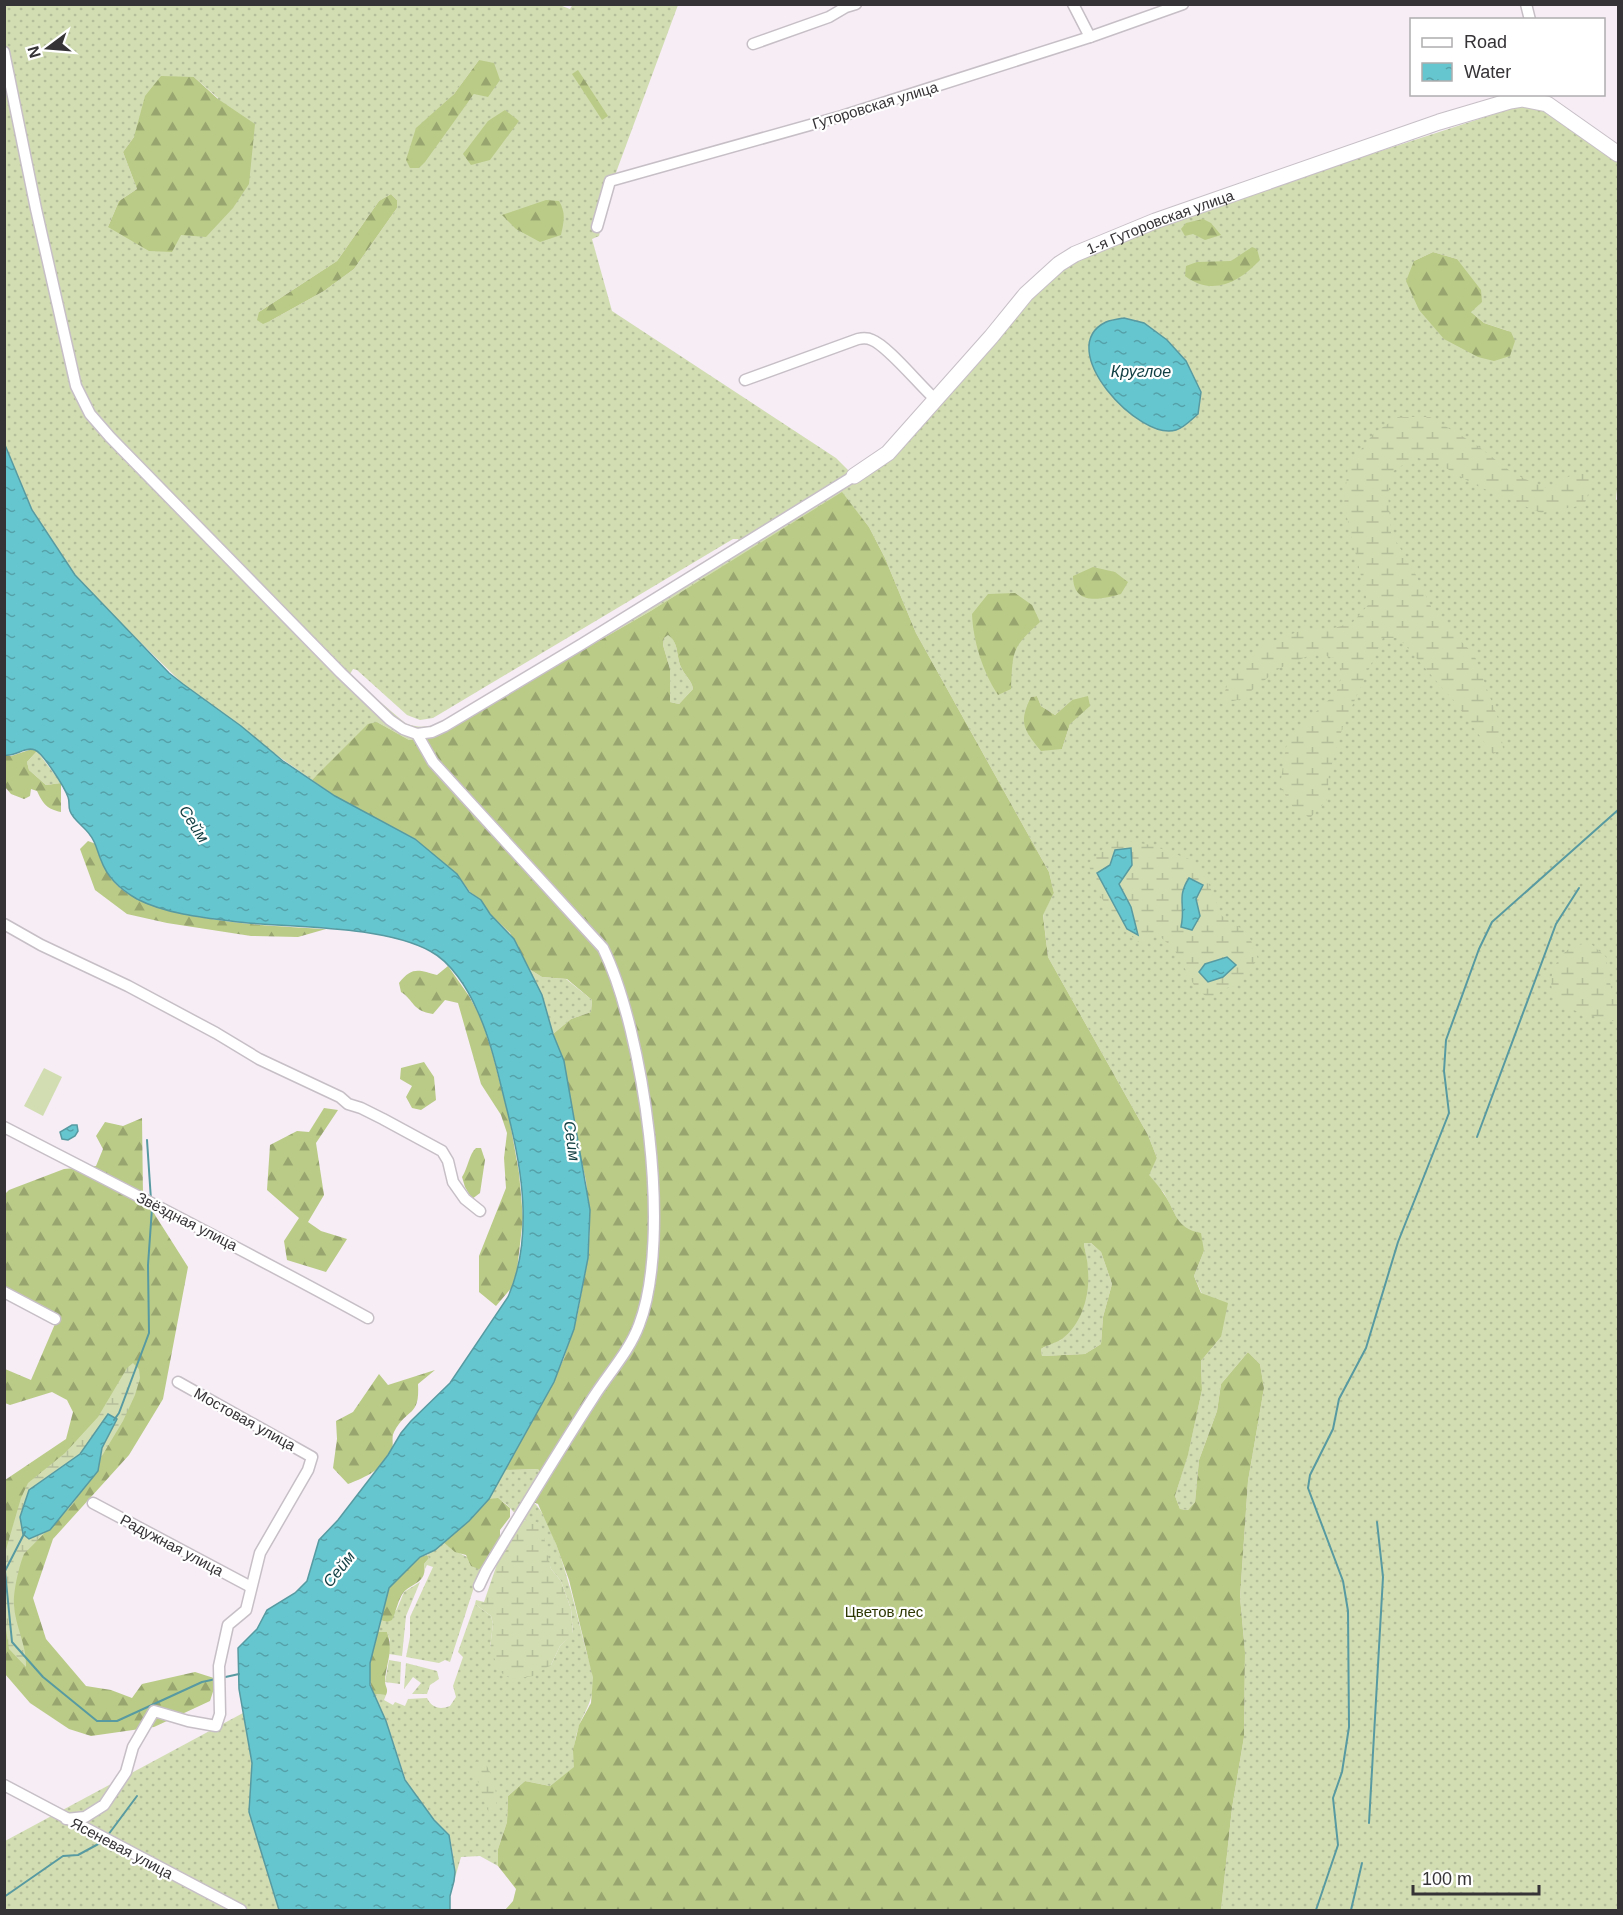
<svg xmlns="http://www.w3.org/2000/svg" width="1623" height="1915" viewBox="0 0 1623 1915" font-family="Helvetica,sans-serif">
	<defs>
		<pattern id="grass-dots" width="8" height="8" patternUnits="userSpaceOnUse" patternTransform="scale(1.5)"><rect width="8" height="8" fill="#d2ddb2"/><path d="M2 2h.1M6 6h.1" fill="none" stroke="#b5be9a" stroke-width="1.8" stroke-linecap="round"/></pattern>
		<pattern id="forest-firs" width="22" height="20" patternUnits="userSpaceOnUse" patternTransform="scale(1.5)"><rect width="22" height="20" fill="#bacb87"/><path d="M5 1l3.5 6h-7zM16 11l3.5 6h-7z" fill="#98a56f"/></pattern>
		<pattern id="wetland-marsh" width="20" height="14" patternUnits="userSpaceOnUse" patternTransform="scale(1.5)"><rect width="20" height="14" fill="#d2ddb2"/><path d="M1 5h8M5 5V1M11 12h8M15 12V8" fill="none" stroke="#b5be9a"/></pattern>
		<pattern id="water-ripples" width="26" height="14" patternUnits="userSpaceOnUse" patternTransform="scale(1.5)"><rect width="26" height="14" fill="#66c6cf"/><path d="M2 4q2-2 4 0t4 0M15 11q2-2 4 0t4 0" fill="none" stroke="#55a1a9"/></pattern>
	</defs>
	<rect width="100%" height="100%" fill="#f6edf5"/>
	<g fill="url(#grass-dots)" fill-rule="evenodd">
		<path d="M557,4L570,9L573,4L678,5L611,186L599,236L592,239L612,311L836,458L854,476L888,453L1060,261L1202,209L1519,106H1542L1618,160V482L1616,499L1618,502V1910H1221L1232,1808L1244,1737L1245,1652L1240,1597L1248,1481L1264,1388L1260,1364L1248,1352L1221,1384L1217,1411L1199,1460L1195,1502L1188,1510L1180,1509L1175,1496L1188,1454L1202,1390L1201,1361L1221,1337L1194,1276L1204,1251L1191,1231L1181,1226L1164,1193L1148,1175L1157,1158L1148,1135L1048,957L1043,914L1054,893L1049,872L916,633L885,558L869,527L842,493L649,612L433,736L409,740L377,722L312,780L261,744L241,726L183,684L80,583L32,510L4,445V5ZM479,60L474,94L419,168L417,128L454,94ZM194,77L218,98L108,227L119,201L137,189L123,152L134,137ZM391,194L397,200V208L354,269L324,291L270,321L259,312L337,261L379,201ZM1433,252L1457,259L1471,312L1484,323L1511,332L1419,310L1414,261ZM733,539H738L740,542L444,722C430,727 419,729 405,723L351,677L350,674L353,669L357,670L407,715L420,720L433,718ZM1037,696L1041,706L1055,715L1072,700L1070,724L1062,749L1031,697Z"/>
		<path d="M668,634C679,642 676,656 681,667C684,675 692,680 693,689L679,704L670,702V669L663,645L664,638Z"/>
		<path d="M37,751L61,783L46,785L29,770L27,762Z"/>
		<path d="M529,969L542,977L566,979L592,1000L591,1012L571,1019L553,1034L542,995Z"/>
		<path d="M1084,1243H1091L1101,1252L1112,1284L1103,1317L1101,1344L1085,1354L1042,1356L1041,1349L1049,1344L1061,1340L1088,1271Z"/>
		<path d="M538,1469L544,1480L531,1501C554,1512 578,1619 585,1646C587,1656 592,1667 593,1678C594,1700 586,1708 579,1726C574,1740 573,1753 575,1767L550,1786L525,1781L508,1796L507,1822L498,1849V1866L480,1856L461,1857L454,1881L453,1855L449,1835L434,1820L407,1784L386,1721L374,1694L386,1695L384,1700L393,1705L395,1702L405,1706L408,1699L427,1698C432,1708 440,1710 450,1706L456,1697L453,1686L463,1657L458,1652L475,1604L491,1616L493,1624L490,1648L551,1665L560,1646L573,1633L571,1609L561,1581L551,1569L536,1522C509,1522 514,1497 489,1499L504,1470Z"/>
		<path d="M443,1542C456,1553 471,1558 485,1566L475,1584L450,1662L445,1660L439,1663L406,1657L410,1637V1617L433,1567L427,1565L425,1569L424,1564L429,1558L427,1555Z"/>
		<path d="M420,1582L406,1616L402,1656L389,1654L390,1640L387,1632H377L380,1620L387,1622L397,1609L404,1592Z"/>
		<path d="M389,1660L401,1662L400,1684L385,1682Z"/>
		<path d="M406,1663L437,1671L439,1679L430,1685L427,1694H412L421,1683L413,1677L404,1689Z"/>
		<path d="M243,1713L279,1910H5V1841Z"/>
	</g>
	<g fill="url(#forest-firs)" fill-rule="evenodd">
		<path d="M479,60L494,63L500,80L488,97L474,94L425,162L419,168H410L406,160L416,128L454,94Z"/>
		<path d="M578,70L608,116L602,120L572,74Z"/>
		<path d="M161,76L194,77L218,99L255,124L249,184L233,208L206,237L181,235L172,252L149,251L108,227L119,201L137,189L123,152L134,137L145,96Z"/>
		<path d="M505,110L519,121L490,160L471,165L463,154L488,121Z"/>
		<path d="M391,194L397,200V208L354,269L324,291L270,321L263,324L257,320L259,312L337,261L379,201Z"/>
		<path d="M546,200L559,201C566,213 564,221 561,235L540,242L516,229L502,215Z"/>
		<path d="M1203,219L1211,223L1221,235L1205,240L1193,234L1185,236L1181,229L1186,223Z"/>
		<path d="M1252,247L1257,249L1260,260C1239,282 1213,297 1185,276L1186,266L1197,262L1231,261Z"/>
		<path d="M1433,252L1457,259L1481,290L1482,302L1471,312L1484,323L1511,332L1515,341L1510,356L1494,361L1478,357L1444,339L1419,310L1406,281L1414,261Z"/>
		<path d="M842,492L869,527L885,558L916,633L1049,872L1054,893L1043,915L1048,957L1148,1135L1157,1158L1149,1175C1154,1181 1160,1187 1164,1194C1177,1213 1175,1228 1201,1233L1204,1251L1194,1276L1201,1293L1228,1303L1221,1337L1201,1361L1202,1390L1188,1455L1175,1496L1180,1509L1188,1510L1195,1502L1199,1460L1217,1411L1221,1384L1248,1352L1260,1364L1264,1388L1248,1481L1240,1597L1245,1652L1244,1737L1232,1808L1221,1910H505L513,1901L516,1889L498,1866V1849L507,1822L508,1796L525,1781L550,1786L574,1767L573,1750L579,1725L591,1703L593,1678L569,1580L556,1544L538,1504L531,1501L544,1480L538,1469L504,1470L550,1389L564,1358L577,1317L588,1258L590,1224L586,1181L576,1136L564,1061L553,1034L571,1019L591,1012L592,1000L567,979L542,977L529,969L510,933L490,914L481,900L470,892L457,874L415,839L335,796L312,780L368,724L377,722L409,740L433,736L649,612ZM668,635C679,642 676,656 681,667C684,675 692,680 693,689L679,704L670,702V669L663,645L664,638ZM1084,1243H1091L1101,1252L1112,1284L1103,1317L1101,1344L1085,1354L1042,1356L1041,1349C1047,1345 1056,1343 1062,1339C1082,1324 1090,1295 1088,1271C1088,1261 1085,1252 1084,1243Z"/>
		<path d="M1093,567L1115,572L1128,582L1121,594C1102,599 1073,607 1073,576Z"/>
		<path d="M1015,593L1032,605L1040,622C1011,649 1013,650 1011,689L998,695C983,672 973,641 972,614L988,594Z"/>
		<path d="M1037,696L1041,706L1055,715L1072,700L1088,696L1090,706L1070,724L1062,749L1041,751C1024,730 1018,723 1031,697Z"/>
		<path d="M32,749L37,751L27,762L29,770L46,785L61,783V812C47,809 43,804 37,791L31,789L30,796L24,799L11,794L5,787L4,755L11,756Z"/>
		<path d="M88,841L96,844C101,860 107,877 120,888C160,922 274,926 326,929L298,937L251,936L167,923L127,914L95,890L80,849Z"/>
		<path d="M448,966L469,996L481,1018L492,1052L510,1122L519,1173L523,1218L517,1270L513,1286L496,1306L479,1292V1256L506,1188L504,1158L507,1133L501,1115L481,1084L458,1003L445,1000L433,1014C412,1011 414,1000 401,992L399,983C412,966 419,970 437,975Z"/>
		<path d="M424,1062L434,1077L436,1100L421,1110L412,1108L406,1097L412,1086L400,1079L401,1068Z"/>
		<path d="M324,1108L338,1110L316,1143L324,1195L308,1222L321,1231L347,1239L326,1272L287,1260L284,1241L299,1218L267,1190L270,1145L297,1131L309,1132Z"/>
		<path d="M142,1118L143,1196L188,1267L163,1399L129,1455L53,1539L33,1598L46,1639L86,1686L111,1690L132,1698L142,1684L195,1672L217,1679L210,1701L154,1727L91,1736L69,1729L30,1703L5,1674V1480L66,1439L73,1412L67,1400L52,1392L10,1405L5,1403V1369L31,1380L55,1324L5,1297V1194L9,1190L64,1169L96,1166L103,1149L96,1136L105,1122L123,1126Z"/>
		<path d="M476,1148H481L485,1160L480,1193L472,1199L465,1187L462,1177C468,1168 469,1154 476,1148Z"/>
		<path d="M435,1370L418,1384C420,1418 407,1407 394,1432C391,1438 394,1444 392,1450C384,1469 366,1477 348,1484L333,1468L337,1439L336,1421L353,1412L379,1374L388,1385Z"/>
		<path d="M498,1498L510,1508V1517L500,1530V1542L485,1566L479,1569L471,1566L466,1555L455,1552L443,1542L469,1521L489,1499Z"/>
		<path d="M427,1555L429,1558L424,1564C428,1583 411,1583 403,1593C398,1600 396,1612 392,1620L387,1622L380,1620L389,1588L392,1582L420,1557Z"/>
		<path d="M377,1632H387C394,1651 386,1663 385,1681C385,1687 389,1689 386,1695L374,1694C365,1673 371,1653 377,1632Z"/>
	</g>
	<g fill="url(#wetland-marsh)">
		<path d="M1398,417H1430L1475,444L1514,474L1546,488L1580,471L1593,481L1584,505L1541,513L1475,485L1439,464L1415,457L1392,472L1388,494L1391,533L1413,569L1436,617L1474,654L1500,724L1503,749L1493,754L1457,705L1399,638H1383L1343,726L1329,774L1327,800L1310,818L1294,809L1280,786L1286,747L1306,721L1336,693L1343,673L1334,658L1315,653L1280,668L1241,699L1221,704L1231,673L1268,643L1305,629H1330L1352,623L1368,605L1344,505L1348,466L1374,433Z"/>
		<path d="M1113,839L1151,845L1189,859L1207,880L1222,916L1248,933L1258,959L1242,979L1209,999L1195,987L1174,949L1156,933L1141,944L1121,928L1092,883L1089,863Z"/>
		<path d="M1590,943L1606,957L1612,994L1618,999V1022C1604,1018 1566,1012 1557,1000C1546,986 1552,965 1564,953C1571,946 1581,944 1590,943Z"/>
		<path d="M133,1363L139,1369L140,1378L135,1395L123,1421L73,1504L24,1554C19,1566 13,1592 14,1605C15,1626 27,1645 26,1667L9,1649L5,1623V1553L21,1498L28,1483L65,1453L98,1417L127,1368Z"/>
		<path d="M522,1520L536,1522L542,1528L551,1569L561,1581L571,1609L573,1634L560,1646L551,1665L533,1676L511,1679L500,1672L490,1648L493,1624L491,1616L475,1604L476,1600L484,1602L497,1564Z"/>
		<path d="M481,1758C491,1767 501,1800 495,1812H489L487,1809L475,1773V1762Z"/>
	</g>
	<path fill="#d2ddb2" d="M44,1068L62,1077L43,1116L24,1106Z"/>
	<g fill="url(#water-ripples)" stroke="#589aa1" stroke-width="1.5">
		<path d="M1124,318L1144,323L1167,340L1186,361L1201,392L1198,414C1192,419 1184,428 1176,430C1140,442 1052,348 1106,322C1111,320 1118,319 1124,318Z"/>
		<path d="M5,445L32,510L75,575L169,673L183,684L241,726L283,761L335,796L415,839L457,874L469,892L481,900L490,914L514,939L542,995L553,1034L564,1061L590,1210L588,1258L574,1329L554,1382L489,1499L469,1521L435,1550L420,1557L389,1588L370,1663V1685L386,1721L405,1780L434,1820L449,1835L455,1872L454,1881L450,1896V1910H279L249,1812L252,1763L239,1689L238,1648L257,1629L267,1610L295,1593L307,1581L319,1540L338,1520L388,1455L401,1433L411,1421L450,1383L508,1297C534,1238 522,1166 506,1106C498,1074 491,1040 477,1010C468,989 451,962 430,951C381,925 294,928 238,922C205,918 166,914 137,899C121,890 107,877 101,860C97,851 96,842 90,835C85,827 73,820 70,811C68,806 70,802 68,797C65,788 43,753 35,750C25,746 15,757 5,755Z"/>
		<path d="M1131,848L1132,865L1119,884L1131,907L1138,935L1127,929L1097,873L1110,865L1115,850Z"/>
		<path d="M1189,878L1203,885L1196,899L1200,916L1192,930L1181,927C1186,905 1176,898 1189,878Z"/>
		<path d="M1227,957L1236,965L1223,977L1208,982L1199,972L1205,964Z"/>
		<path d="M72,1125H77L78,1131L75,1136L68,1140L62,1139L60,1132Z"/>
		<path d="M108,1414L117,1419L102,1448L98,1471L50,1530L29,1539L23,1534L20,1517L29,1490L80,1454Z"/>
	</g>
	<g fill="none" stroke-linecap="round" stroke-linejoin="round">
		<g stroke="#589aa1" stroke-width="2">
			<path d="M1477,1137L1556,924L1579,888"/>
			<path d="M147,1140L151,1200"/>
			<path d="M114,1420L119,1413L149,1333L148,1265L152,1208"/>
			<path d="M25,1532L5,1571L12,1642L43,1677L97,1721H117L202,1682L216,1679"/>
			<path d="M221,1678L239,1674"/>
			<path d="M1369,1823L1383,1577L1377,1522"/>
			<path d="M108,1835L137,1796"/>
			<path d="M4,1897L63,1856L78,1855L102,1842"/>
			<path d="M1316,1910L1338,1845L1333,1798L1342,1772L1349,1727L1348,1611L1343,1581L1308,1488L1310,1475L1333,1429L1339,1399L1366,1348L1398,1242L1449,1113L1444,1071L1446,1040L1479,949L1492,922L1618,810"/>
			<path d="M1351,1910L1362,1863"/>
		</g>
		<defs>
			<g id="street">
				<path d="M1073,4L1090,37"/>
				<path d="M1526,4L1530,20"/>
				<path d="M753,44L829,17L846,7L856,4"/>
				<path d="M4,52L36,209L76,386L90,414L110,437L341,673L390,720L403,729L417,734L432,732L445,726L582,644L854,476"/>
				<path d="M597,227L610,181L842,116L1090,37L1183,4"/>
				<path d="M745,380L858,339C863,338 868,338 872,340C888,346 920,386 936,400"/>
				<path d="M417,734L433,762L603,948C644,1032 673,1237 639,1325C629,1352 608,1374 593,1398C556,1455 521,1513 486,1571L479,1586"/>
				<path d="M4,924L41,945L128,986L216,1033L259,1059L340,1097L348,1104L361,1108L383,1119L442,1151L448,1161L453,1182L465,1199L480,1211"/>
				<path d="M4,1127C126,1190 248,1252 368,1318"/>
				<path d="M4,1292L55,1319"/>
				<path d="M93,1503L251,1587"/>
				<path d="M4,1785L241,1910"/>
				<path d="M66,1819L85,1817L104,1805L126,1772L133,1747L154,1711L188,1721L216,1726L220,1714L219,1666L228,1625L246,1610L260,1553L308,1470L312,1457L178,1382"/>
			</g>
			<g id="secondary">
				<path id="s1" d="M854,476L888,453L991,337L1026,294L1059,264L1075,254L1155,221L1439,122L1510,101L1522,99L1547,104L1618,154"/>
			</g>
		</defs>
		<use href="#street" stroke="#c7bfc6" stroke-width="13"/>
		<use href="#secondary" stroke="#c7bfc6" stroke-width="17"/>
		<use href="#street" stroke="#fff" stroke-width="10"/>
		<use href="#secondary" stroke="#fff" stroke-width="15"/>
	</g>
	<g text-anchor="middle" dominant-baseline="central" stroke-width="4.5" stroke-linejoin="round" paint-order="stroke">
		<g font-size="15" fill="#363336" stroke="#fff">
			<text transform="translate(875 105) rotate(-17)">Гуторовская улица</text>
			<text stroke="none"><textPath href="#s1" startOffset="406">1-я Гуторовская улица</textPath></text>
			<text transform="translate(187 1221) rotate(27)">Звёздная улица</text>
			<text transform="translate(245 1419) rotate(29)">Мостовая улица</text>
			<text transform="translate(172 1545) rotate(28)">Радужная улица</text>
			<text transform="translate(122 1848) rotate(28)">Ясеневая улица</text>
		</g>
		<g font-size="15" fill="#2e3803" stroke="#fff">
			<text x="884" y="1611">Цветов лес</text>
		</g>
		<g font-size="16" font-style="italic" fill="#113e42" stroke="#fff">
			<text x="1141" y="371">Круглое</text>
			<text transform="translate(194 824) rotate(57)">Сейм</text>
			<text transform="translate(572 1141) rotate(82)">Сейм</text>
			<text transform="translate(339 1569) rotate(-51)">Сейм</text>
		</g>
	</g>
	<rect width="1623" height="1915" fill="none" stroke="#363336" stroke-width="12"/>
	<rect x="1410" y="18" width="195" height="78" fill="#ffffff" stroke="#afadaf" stroke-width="1.5"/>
	<rect x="1422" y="38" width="30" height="9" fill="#ffffff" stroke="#afadaf" stroke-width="1.5"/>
	<text x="1464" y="48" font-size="18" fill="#363336">Road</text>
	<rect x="1422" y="63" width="30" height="18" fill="url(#water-ripples)" stroke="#afadaf" stroke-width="1.5"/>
	<text x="1464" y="78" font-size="18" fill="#363336">Water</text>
	<g transform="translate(48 48) rotate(254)" stroke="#ffffff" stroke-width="4.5" paint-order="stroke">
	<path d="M0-4.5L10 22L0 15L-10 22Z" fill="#363336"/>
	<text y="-9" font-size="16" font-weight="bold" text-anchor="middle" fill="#363336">N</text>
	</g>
	<path d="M1413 1885v9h126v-9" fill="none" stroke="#363336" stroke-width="3"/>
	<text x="1422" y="1885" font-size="18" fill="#363336" stroke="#ffffff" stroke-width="4.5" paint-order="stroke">100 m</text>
</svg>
